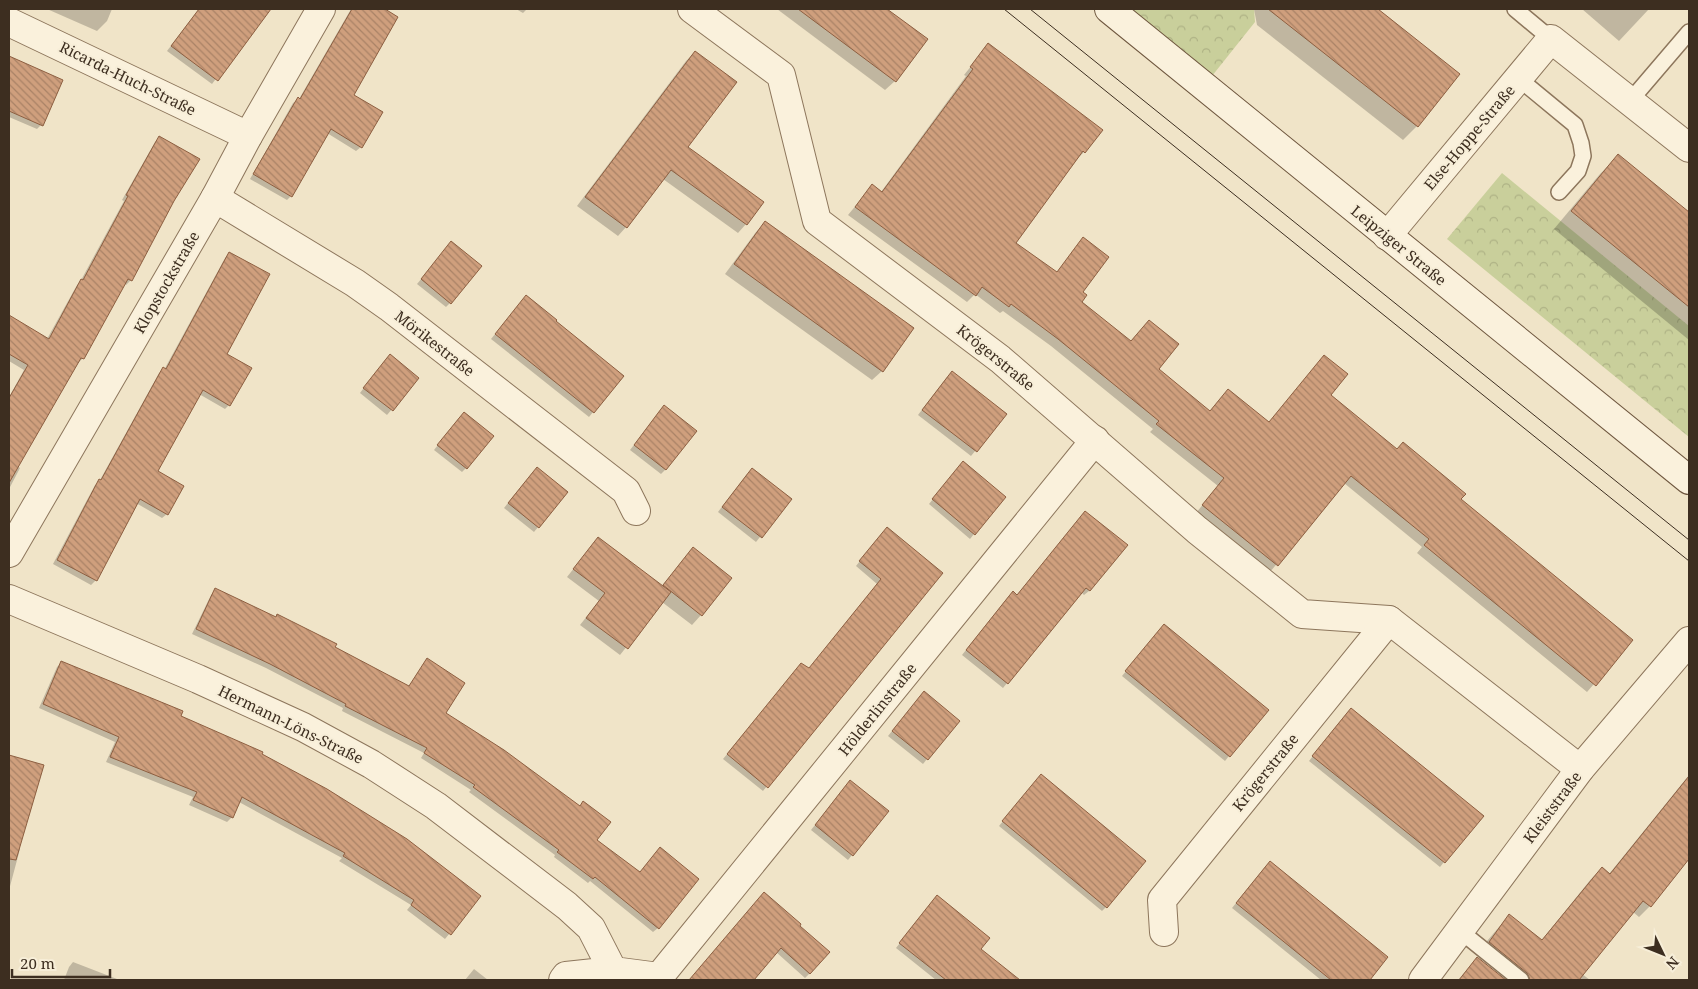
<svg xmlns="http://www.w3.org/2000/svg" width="1698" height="989" viewBox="0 0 1698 989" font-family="'Noto Serif',serif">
	<defs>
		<pattern id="park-crowns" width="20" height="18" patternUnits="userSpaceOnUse" patternTransform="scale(1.25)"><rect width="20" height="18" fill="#c9cf9b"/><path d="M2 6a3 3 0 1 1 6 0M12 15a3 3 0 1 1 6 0" fill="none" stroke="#aeb285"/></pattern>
		<pattern id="building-back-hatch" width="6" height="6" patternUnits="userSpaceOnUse" patternTransform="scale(1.25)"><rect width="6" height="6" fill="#cf9f7d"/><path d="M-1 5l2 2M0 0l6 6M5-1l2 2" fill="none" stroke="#a98266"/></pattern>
	</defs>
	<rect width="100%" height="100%" fill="#f0e4c8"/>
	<g fill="url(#park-crowns)">
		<path d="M1131,9H1254L1255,22L1212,76Z"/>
		<path d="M1502,173L1689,326V437L1447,239Z"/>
	</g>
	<g fill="#0003">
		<path d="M47,9H112L107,21L97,31Z"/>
		<path d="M199,9H269L212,84L167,51Z"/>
		<path d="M351,9H382L397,17L352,95L361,147L356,151L327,133L291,196L287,200L250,179L293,103L299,99Z"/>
		<path d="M516,9H527L523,13Z"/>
		<path d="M777,9H884L926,40L895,81L885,90Z"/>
		<path d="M1254,9H1375L1458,75L1417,126L1403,140L1257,25Z"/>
		<path d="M1582,9H1649L1619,41Z"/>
		<path d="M988,45L1084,152L1077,159L1015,243L1056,273L1084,239L1080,302L1130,342L1149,321L1157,369L1209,412L1221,398L1269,423L1324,356L1329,396L1631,641L1587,692L1417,553L1422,547L1344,483L1270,572L1196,513L1218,486L1150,432L1153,429L1051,346L1003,311L1000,313L975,294L967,302L848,215L872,186L881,192L966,76L964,75Z"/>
		<path d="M695,52L686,147L746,224L738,233L663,179L626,227L618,236L577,206L686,61Z"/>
		<path d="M9,57L61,81L41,125L37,129L9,117Z"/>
		<path d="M160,138L173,201L131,280L126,285L124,283L83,358L78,363L17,466L20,468L9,489V397L24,370L9,361V324L13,319L47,339L77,285L80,282L124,201L122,200L155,142Z"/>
		<path d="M1618,156L1689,214V340L1554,229L1600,174Z"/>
		<path d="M766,222L882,371L872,380L725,274L756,232Z"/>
		<path d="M447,248L450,303L446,307L417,284Z"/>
		<path d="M229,253L225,354L229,405L225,409L199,394L156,472L167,514L162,518L136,503L96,580L91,585L53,564L95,485L100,480L159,373L164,370L225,258Z"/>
		<path d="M522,301L622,376L589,417L491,339Z"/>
		<path d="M385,360L418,378L387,415L360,393Z"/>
		<path d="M947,377L1005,414L971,456L918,415Z"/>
		<path d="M660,411L666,469L661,474L630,450Z"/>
		<path d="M459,418L466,468L462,472L434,450Z"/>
		<path d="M959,467L974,534L970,539L929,504Z"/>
		<path d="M532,473L567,492L534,532L504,508Z"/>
		<path d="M747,474L790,499L756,542L718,512Z"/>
		<path d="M1081,517L1126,545L1089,591L1084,595L1081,592L1003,688L962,655L1008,597L1016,596Z"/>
		<path d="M882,533L941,573L763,791L723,759L797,669L808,670L877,584L856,566Z"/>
		<path d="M598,538L661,587L693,549L701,615L692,625L662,602L620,655L580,625L599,601L567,577Z"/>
		<path d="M216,590L408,687L427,660L444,713L595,840L658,928L653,932L590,881L588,883L554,857L555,855L469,792L471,790L421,758L424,753L342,711L343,708L266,668L192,634L211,595Z"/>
		<path d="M1160,630L1229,756L1225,761L1122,676Z"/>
		<path d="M62,662L260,755L480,896L445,939L407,910L411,905L339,861L342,858L239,802L232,817L227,822L189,805L193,797L106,762L115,742L39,708L57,667Z"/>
		<path d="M919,698L927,759L923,764L888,736Z"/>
		<path d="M1346,714L1444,862L1440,867L1309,761Z"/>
		<path d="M9,757L42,766L18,848L20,849L9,890Z"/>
		<path d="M1689,775V858L1650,906L1639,917L1633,912L1582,974L1590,980H1512L1481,948L1499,927L1509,916L1541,941L1591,879L1602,868L1609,874Z"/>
		<path d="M1036,781L1106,907L1102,911L999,826Z"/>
		<path d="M846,786L852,855L848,860L811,830Z"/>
		<path d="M1265,867L1386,957L1368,980H1321L1232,908Z"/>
		<path d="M760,898L810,973L805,978L776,952L763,960L746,980H690Z"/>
		<path d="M933,901L979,950L1018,980H936L896,948Z"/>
		<path d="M1477,958L1504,980H1458Z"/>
		<path d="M73,962L117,979V980H64L69,967Z"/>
		<path d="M474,969L488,980H465Z"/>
	</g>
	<g fill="url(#building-back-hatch)" stroke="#8d5f41">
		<path d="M199,9H271L218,81L171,46Z"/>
		<path d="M352,9H385L398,17L354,95L383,112L362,148L331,129L292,197L253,174L298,97L300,99Z"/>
		<path d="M798,9H887L928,39L896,82Z"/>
		<path d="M1268,9H1378L1460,74L1418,127Z"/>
		<path d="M988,43L1103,130L1085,153L1083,151L1016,243L1057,272L1083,237L1109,257L1083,292L1087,295L1082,302L1131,341L1149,320L1179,344L1159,369L1210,411L1228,389L1269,422L1324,355L1348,374L1331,395L1397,449L1403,442L1466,494L1461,499L1633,640L1596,686L1424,545L1429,539L1351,476L1278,566L1202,505L1224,478L1156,424L1159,421L1058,339L1011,304L1009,307L982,287L976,296L855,207L872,184L882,192L973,69L970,67Z"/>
		<path d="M695,51L737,82L688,147L764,202L747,225L671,170L627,228L585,197Z"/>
		<path d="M9,56L63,80L43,126L9,111Z"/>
		<path d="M159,136L200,159L174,201L132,281L128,279L84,359L81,358L9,483V398L28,365L9,354V315L49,339L81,279L83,280L128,196L126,195Z"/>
		<path d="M1618,154L1689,212V307L1571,211Z"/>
		<path d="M765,221L914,328L883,372L734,264Z"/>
		<path d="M451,241L482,266L451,304L421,279Z"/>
		<path d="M229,252L270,274L227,354L252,368L230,406L203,390L158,471L184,486L168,515L140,499L97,581L57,560L99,479L101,480L163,367L166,369Z"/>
		<path d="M526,295L557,320L556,321L624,376L594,413L495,334Z"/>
		<path d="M390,354L419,378L393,411L363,388Z"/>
		<path d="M952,371L1007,414L977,452L922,410Z"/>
		<path d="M664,405L697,431L666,470L634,445Z"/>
		<path d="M464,412L494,436L467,469L437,445Z"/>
		<path d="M963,461L1006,497L975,535L932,499Z"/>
		<path d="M537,467L568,492L539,528L508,503Z"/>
		<path d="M752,468L792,499L762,538L722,507Z"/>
		<path d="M1085,511L1128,545L1090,591L1086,588L1008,684L966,650L1013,591L1017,595Z"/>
		<path d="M887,527L943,573L768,788L727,754L801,663L809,668L881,579L859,561Z"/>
		<path d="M598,537L671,592L628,649L586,618L605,593L573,569Z"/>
		<path d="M693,547L732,578L702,616L663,585Z"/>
		<path d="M215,588L276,617L277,614L337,644L335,647L409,686L427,658L465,683L446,713L504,750L580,806L583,801L611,822L597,840L640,872L660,847L699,879L659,929L595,877L593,879L557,852L559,850L473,787L475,785L424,753L427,748L345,706L346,704L270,664L196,629Z"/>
		<path d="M1164,624L1269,710L1230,757L1125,671Z"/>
		<path d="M61,661L183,711L181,716L263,752L262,754L327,789L407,839L481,896L451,935L411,905L414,900L343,856L345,853L242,797L233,818L193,800L197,792L110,757L119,737L43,704Z"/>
		<path d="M924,691L960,721L928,760L892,731Z"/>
		<path d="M1351,708L1484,816L1445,863L1312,756Z"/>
		<path d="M9,755L44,765L16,860L9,859Z"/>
		<path d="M1041,774L1146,861L1107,908L1002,821Z"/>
		<path d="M1689,776V859L1651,907L1643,901L1579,980H1530L1527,973L1489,942L1509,914L1542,940L1602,867L1610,874Z"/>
		<path d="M850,780L889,811L853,856L815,825Z"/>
		<path d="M1270,861L1388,957L1370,980H1331L1236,903Z"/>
		<path d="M764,892L801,924L800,926L830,952L810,974L781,948L754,980H689Z"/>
		<path d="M937,895L990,938L981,949L1020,980H946L899,943Z"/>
		<path d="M1477,957L1506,980H1459Z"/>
	</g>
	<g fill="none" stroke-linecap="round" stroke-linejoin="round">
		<defs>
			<g id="lane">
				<path d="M1515,9L1551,39"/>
				<path d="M1518,78L1575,125L1581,143L1583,156L1578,171L1559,192"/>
				<path d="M1630,101L1689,32"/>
				<path d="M1459,930L1521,980"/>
			</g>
			<g id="street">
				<path d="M692,9L781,75L817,221L1000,359L1197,530L1302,614L1389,620L1580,769"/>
				<path d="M9,22L248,136"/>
				<path d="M215,198L355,283L389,307L626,491L636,511"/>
				<path d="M1387,236L1551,39L1689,148"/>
				<path d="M9,553L215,198L248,136L321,9"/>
				<path d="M9,599L198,679L303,727L371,764L436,806L567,906L591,928L613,971L659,977L1095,440"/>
				<path d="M1164,932L1162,900L1389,620"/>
				<path d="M563,980L566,976L613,971"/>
				<path d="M1423,980L1580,769L1689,641"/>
			</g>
			<path id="secondary" d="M1109,9L1689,480"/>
		</defs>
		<use href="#lane" stroke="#8d765c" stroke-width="18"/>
		<use href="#street" stroke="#8d765c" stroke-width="30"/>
		<use href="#secondary" stroke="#6f573f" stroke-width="30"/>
		<use href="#lane" stroke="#faf1dc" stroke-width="15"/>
		<use href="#street" stroke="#faf1dc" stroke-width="28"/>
		<use href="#secondary" stroke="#faf1dc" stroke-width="28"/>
		<g stroke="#3d2e20" stroke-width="1">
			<path d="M1004,9L1689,561"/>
			<path d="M1030,9L1689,540"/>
		</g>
	</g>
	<g text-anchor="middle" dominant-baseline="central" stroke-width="4" stroke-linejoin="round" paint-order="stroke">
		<g font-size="15" fill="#3d2e20" stroke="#f7eed8">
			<text transform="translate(128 78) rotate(26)">Ricarda-Huch-Straße</text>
			<text transform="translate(1469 137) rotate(-50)">Else-Hoppe-Straße</text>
			<text transform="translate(1399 245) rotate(39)">Leipziger Straße</text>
			<text transform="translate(166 282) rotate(-60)">Klopstockstraße</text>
			<text transform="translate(435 343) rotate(38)">Mörikestraße</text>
			<text transform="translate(996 357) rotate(39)">Krögerstraße</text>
			<text transform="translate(877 709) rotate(-51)">Hölderlinstraße</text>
			<text transform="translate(291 724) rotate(26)">Hermann-Löns-Straße</text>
			<text transform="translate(1265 772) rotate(-51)">Krögerstraße</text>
			<text transform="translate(1552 807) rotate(-53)">Kleiststraße</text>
		</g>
	</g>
	<rect width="1698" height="989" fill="none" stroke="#3d2e20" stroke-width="20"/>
	<g transform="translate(1663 954) rotate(133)" stroke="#f7eed8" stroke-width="4" paint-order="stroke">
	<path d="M0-4L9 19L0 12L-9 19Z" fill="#3d2e20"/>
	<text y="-8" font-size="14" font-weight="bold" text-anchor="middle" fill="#3d2e20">N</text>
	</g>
	<path d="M12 969v8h98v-8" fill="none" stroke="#3d2e20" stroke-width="2.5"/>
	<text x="20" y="969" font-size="15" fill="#3d2e20" stroke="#f7eed8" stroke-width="4" paint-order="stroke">20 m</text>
</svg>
